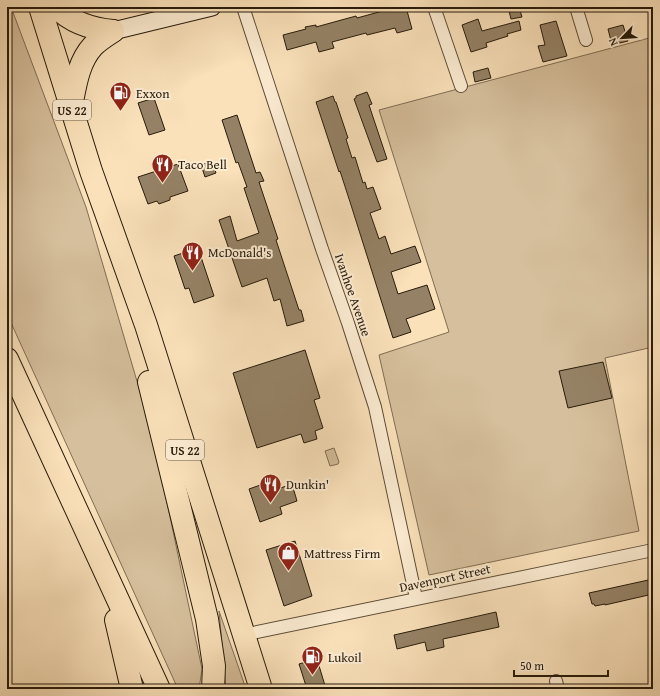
<svg xmlns="http://www.w3.org/2000/svg" width="660" height="696" viewBox="0 0 660 696" font-family="'Gentium Book Plus',serif">
	<rect width="100%" height="100%" fill="#fae1ba"/>
	<filter id="stains"><feTurbulence type="fractalNoise" baseFrequency=".005" numOctaves="4"/><feColorMatrix values="0 0 0 0 .2 0 0 0 0 .09 0 0 0 0 .02 0 0 0 .5 -.17"/></filter>
	<radialGradient id="worn" r=".72"><stop offset=".6" stop-color="#630" stop-opacity="0"/><stop offset="1" stop-color="#630" stop-opacity=".3"/></radialGradient>
	<g fill="#d6bf9c" stroke="#7e6d54">
		<path d="M7,7H11L86,207L153,436L202,669L199,689H178L7,314Z"/>
		<path d="M653,37V347L605,358L639,531L429,575L379,355L449,332L379,110Z"/>
		<path d="M334,448L339,462L338,464L330,466L325,451Z"/>
		<path d="M219,611L246,689H226Z"/>
	</g>
	<g fill="#958266" stroke="#271b0b">
		<path d="M389,7H406L412,29L397,33L395,28L367,35L366,33L332,42L334,48L319,52L316,42L287,50L283,35L306,29L305,27L316,25V27L356,16L357,18L390,9Z"/>
		<path d="M508,7H519L522,17L511,19Z"/>
		<path d="M478,19L482,31L519,21L521,30L507,34L508,36L486,43L487,47L471,52L462,25Z"/>
		<path d="M556,21L567,56L543,62L538,46L545,45L540,25Z"/>
		<path d="M623,25L628,41L612,45L608,29Z"/>
		<path d="M488,68L491,78L475,82L473,72Z"/>
		<path d="M367,92L372,104L369,105L387,159L377,162L354,99L356,98V96Z"/>
		<path d="M333,96L335,102H336L348,138L346,139L352,158L355,157L363,183L365,182L367,189L373,187L381,209L370,213L379,239L385,236L391,254L415,246L421,262L391,272L398,294L427,285L435,309L406,319L411,332L393,338L351,205L340,171L339,172L316,102Z"/>
		<path d="M154,98L165,130L149,135L138,103Z"/>
		<path d="M237,115L256,173L260,172L264,181L259,182L278,239L276,240L299,310H301L304,321L287,326L280,299L274,301L267,278L242,287L219,220L230,216L237,241L259,233L244,188L247,187L238,162L236,163L222,120Z"/>
		<path d="M212,161L216,173L205,177L201,165Z"/>
		<path d="M178,164L188,191L170,197V200L159,204L157,201L148,204L138,177Z"/>
		<path d="M198,248L214,296L194,303L189,288L185,289L174,256Z"/>
		<path d="M305,350L320,398L314,400L323,428L315,431L317,439L304,443L301,434L257,448L233,373Z"/>
		<path d="M603,362L612,398L568,408L559,371Z"/>
		<path d="M272,481L275,490L292,484L297,501L280,507L282,514L260,522L249,489Z"/>
		<path d="M295,541L312,596L284,606L266,550Z"/>
		<path d="M653,579V594L605,605V604L595,606L594,604H592L589,593Z"/>
		<path d="M496,612L499,627L443,639L444,647L427,651L425,642L397,649L394,635Z"/>
		<path d="M317,659L326,689H307L299,664Z"/>
	</g>
	<g fill="none" stroke-linecap="round" stroke-linejoin="round">
		<defs>
			<g id="street">
				<path d="M243,7L322,249L348,323L375,407L416,598"/>
				<path d="M434,7L461,86"/>
				<path d="M576,7L586,40"/>
				<path d="M243,635L653,550"/>
				<path d="M556,681L558,689"/>
			</g>
			<path id="secondary" d="M113,31L212,7"/>
			<g id="highway">
				<path d="M40,7L91,171L146,325L261,689"/>
				<path d="M56,7C72,23 91,29 113,31"/>
				<path d="M71,107C75,87 78,62 93,46C99,40 106,36 113,31"/>
				<path d="M7,359L159,689"/>
				<path d="M149,382L207,619L214,666L213,689"/>
				<path d="M116,620L132,689"/>
			</g>
		</defs>
		<use href="#street" stroke="#5c4c37" stroke-width="14"/>
		<use href="#secondary" stroke="#271b0b" stroke-width="19"/>
		<use href="#highway" stroke="#271b0b" stroke-width="24"/>
		<use href="#street" stroke="#fcecd2" stroke-width="12"/>
		<use href="#secondary" stroke="#fcecd2" stroke-width="17"/>
		<use href="#highway" stroke="#fae1ba" stroke-width="22"/>
	</g>
	<defs>
		<symbol id="fuel-pin" viewBox="-11 -11 22 30"><path d="M0 17L-7.5 6A9.5 9.5 0 1 1 7.5 6Z" fill="#8f2418" stroke="#fcecd2"/><path d="M-5.5-6h7V0h2V4h1.3V-2.5L3-4.5l.8-.8L6-3V5H2.5V1h-1V6h-7ZM-4.2-4.7v3.2H.2V-4.7Z" fill="#fff"/></symbol>
		<symbol id="restaurant-pin" viewBox="-11 -11 22 30"><path d="M0 17L-7.5 6A9.5 9.5 0 1 1 7.5 6Z" fill="#8f2418" stroke="#fcecd2"/><path d="M-5-6h1v4h1v-4h1v4h1v-4h1v5L-1.5 .5V6h-2V.5L-5-1ZM5-6V6H3V1.5H1.5Q1.5-4 5-6Z" fill="#fff"/></symbol>
		<symbol id="shop-pin" viewBox="-11 -11 22 30"><path d="M0 17L-7.5 6A9.5 9.5 0 1 1 7.5 6Z" fill="#8f2418" stroke="#fcecd2"/><path d="M-5-2.5h2.3a2.7 3.5 0 0 1 5.4 0H5L5.5 6h-11ZM-1.5-2.5h3a1.5 2.3 0 0 0-3 0Z" fill="#fff"/></symbol>
	</defs>
	<g fill-rule="evenodd">
		<use href="#fuel-pin" x="108" y="80" width="25" height="34"/>
		<use href="#restaurant-pin" x="150" y="152" width="25" height="34"/>
		<use href="#restaurant-pin" x="180" y="240" width="25" height="34"/>
		<use href="#restaurant-pin" x="258" y="472" width="25" height="34"/>
		<use href="#shop-pin" x="276" y="540" width="25" height="34"/>
		<use href="#fuel-pin" x="300" y="644" width="25" height="34"/>
	</g>
	<g text-anchor="middle" dominant-baseline="central" stroke-width="4" stroke-linejoin="round" paint-order="stroke">
		<g fill="#fcecd2" stroke="#675a47" stroke-width="1">
			<rect x="53" y="100" width="38" height="20" rx="3"/>
			<rect x="166" y="440" width="38" height="20" rx="3"/>
		</g>
		<g font-size="12" font-weight="bold" fill="#271b0b">
			<text x="72" y="110">US 22</text>
			<text x="185" y="450">US 22</text>
		</g>
		<g font-size="13" fill="#271b0b" stroke="#fcecd2" text-anchor="start">
			<text x="136" y="93">Exxon</text>
			<text x="178" y="164">Taco Bell</text>
			<text x="208" y="252">McDonald's</text>
			<text x="286" y="484">Dunkin'</text>
			<text x="304" y="553">Mattress Firm</text>
			<text x="328" y="657">Lukoil</text>
		</g>
		<g font-size="13" fill="#271b0b" stroke="#fcecd2">
			<text transform="translate(353 295) rotate(71)">Ivanhoe Avenue</text>
			<text transform="translate(445 578) rotate(-12)">Davenport Street</text>
		</g>
	</g>
	<rect width="660" height="696" fill="none" stroke="#fae1ba" stroke-width="24"/>
	<rect x="8" y="8" width="644" height="680" fill="none" stroke="#271b0b" stroke-width="2"/>
	<rect x="12" y="12" width="636" height="672" fill="none" stroke="#271b0b"/>
	<g transform="translate(622 38) rotate(245)" stroke="#fcecd2" stroke-width="3" paint-order="stroke">
	<path d="M0-3L7 15L0 10L-7 15Z" fill="#271b0b"/>
	<text y="-6" font-size="11" font-weight="bold" text-anchor="middle" fill="#271b0b">N</text>
	</g>
	<path d="M514 670v6h94v-6" fill="none" stroke="#271b0b" stroke-width="2"/>
	<text x="520" y="670" font-size="12" fill="#271b0b" stroke="#fcecd2" stroke-width="3" paint-order="stroke">50 m</text>
	<rect width="100%" height="100%" filter="url(#stains)"/>
	<rect width="100%" height="100%" fill="url(#worn)"/>
</svg>
